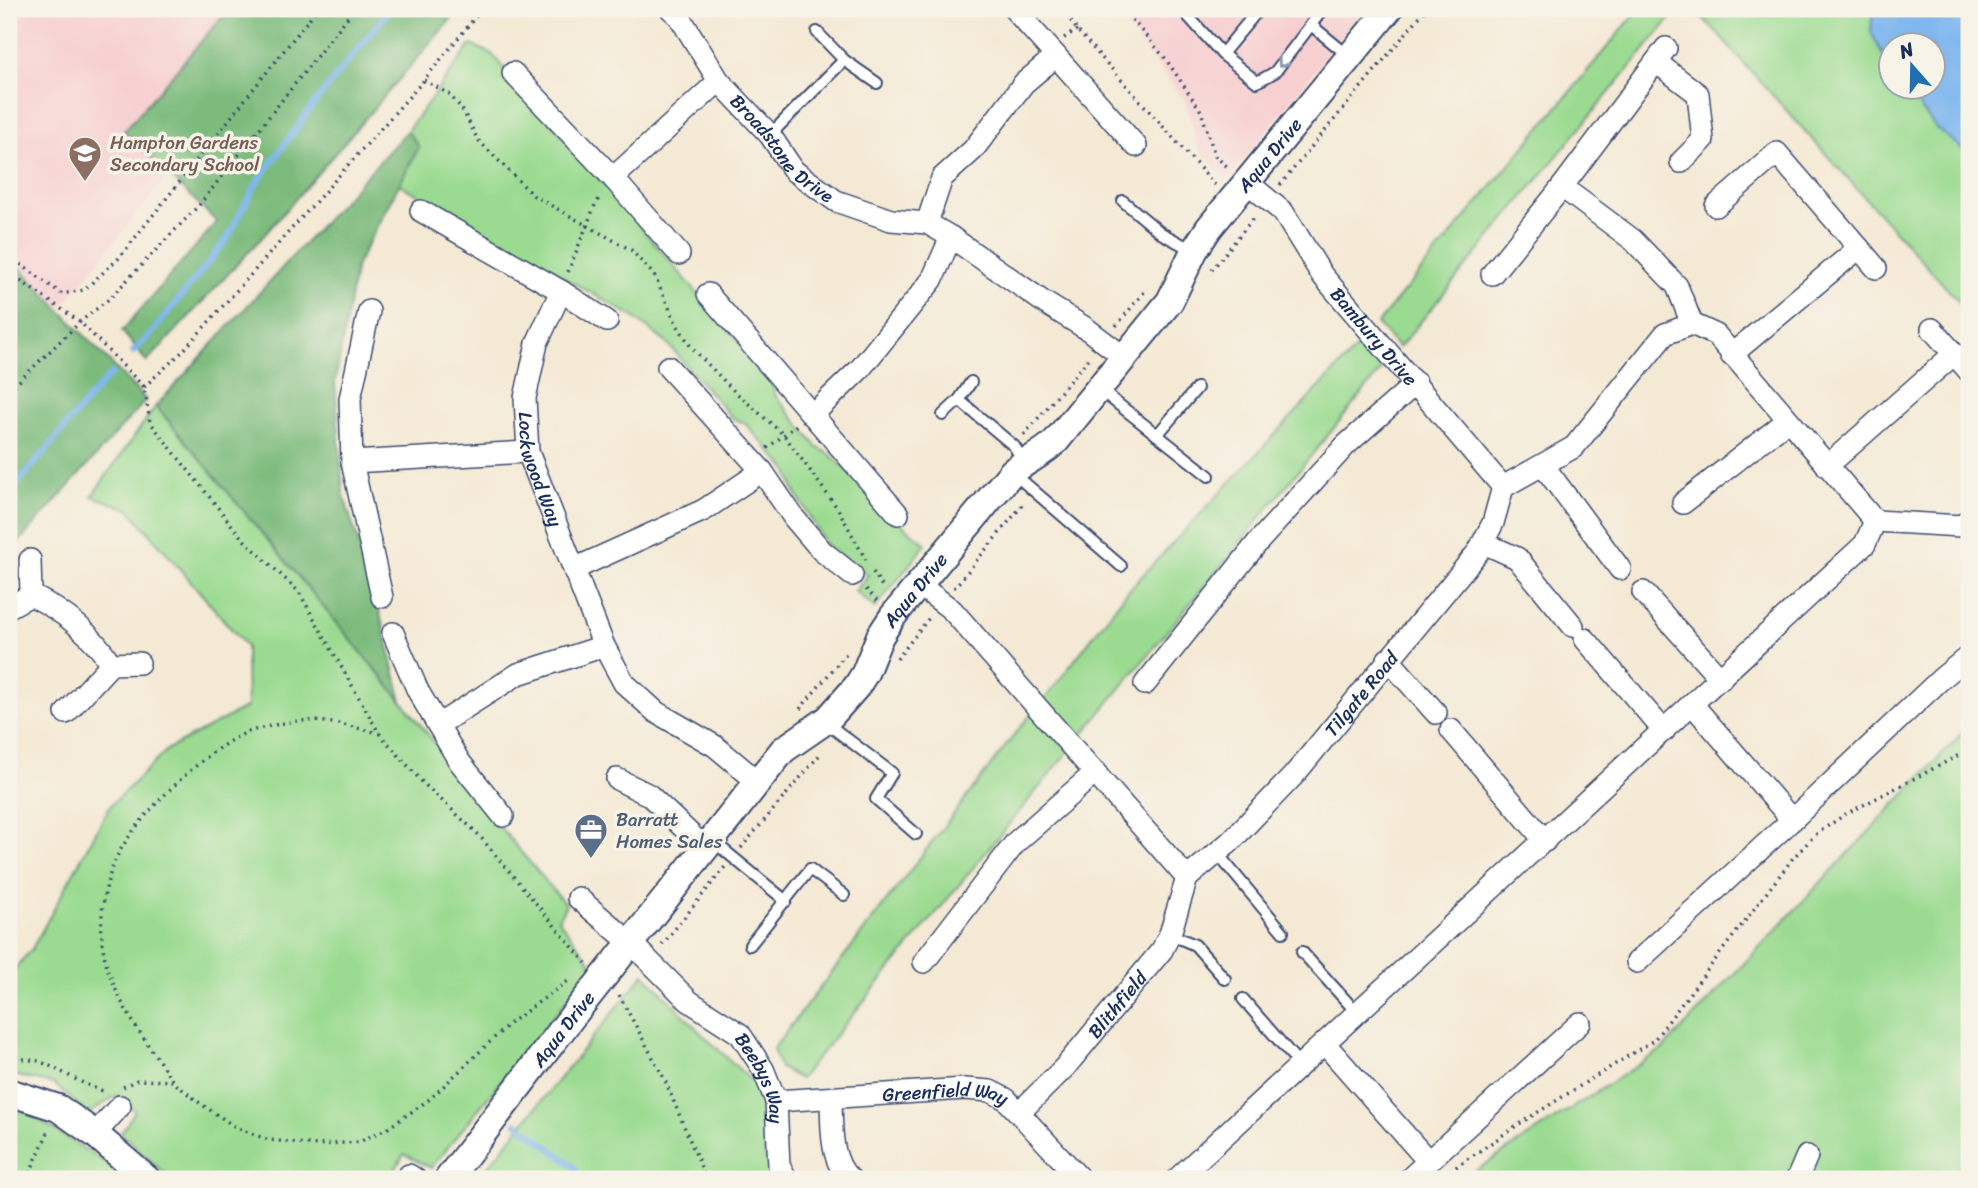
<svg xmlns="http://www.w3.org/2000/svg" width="1978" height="1188" viewBox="0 0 1978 1188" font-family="Sriracha,sans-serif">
	<rect width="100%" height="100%" fill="#f7f3e8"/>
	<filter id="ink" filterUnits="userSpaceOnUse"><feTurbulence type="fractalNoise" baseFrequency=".0143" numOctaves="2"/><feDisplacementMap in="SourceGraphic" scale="14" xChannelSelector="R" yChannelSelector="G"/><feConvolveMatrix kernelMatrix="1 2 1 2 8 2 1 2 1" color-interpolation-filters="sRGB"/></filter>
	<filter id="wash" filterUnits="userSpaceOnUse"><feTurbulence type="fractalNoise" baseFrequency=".00686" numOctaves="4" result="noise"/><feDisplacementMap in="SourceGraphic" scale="28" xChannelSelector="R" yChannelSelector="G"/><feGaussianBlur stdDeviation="1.57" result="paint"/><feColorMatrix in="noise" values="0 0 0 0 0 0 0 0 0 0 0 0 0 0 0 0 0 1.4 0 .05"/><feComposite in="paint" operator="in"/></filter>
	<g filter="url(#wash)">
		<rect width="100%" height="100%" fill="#f4e9d4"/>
		<g fill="#f7cfd1">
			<path d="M9,9H302L17,363L9,358Z"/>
			<path d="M1115,9H1364L1228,180L1199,150L1185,101Z"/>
		</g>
		<g fill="#9bdb91" stroke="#5b8578" stroke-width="2" fill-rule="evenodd">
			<path d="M1639,9H1678L1399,348L1377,324Z"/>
			<path d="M1695,9H1969V313ZM1890,46H1932V88H1890Z"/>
			<path d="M471,45L491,53L771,379L775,395L818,448L830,454L899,522L926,544L875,608L855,591L868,575L827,546L794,490L788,471L745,423L732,418L668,344L632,316L399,184L419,147L407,131Z"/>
			<path d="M1363,341L1383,368L800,1079L780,1068L773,1049L1022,725L1044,700L1127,592Z"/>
			<path d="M156,406L402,701L504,832L566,905L558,919L594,966L431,1168L404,1154L391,1176L392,1179H171L121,1133L135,1111L117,1095L88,1114L54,1084L9,1074V975L32,949L110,806L168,749L247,707L246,646L129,509L92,496Z"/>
			<path d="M1969,726V1179H1463L1664,1048Z"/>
			<path d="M644,974L701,1033L762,1091L765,1159L779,1179H478Z"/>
			<path d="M25,1111L111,1166L122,1179H9V1112Z"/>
		</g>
		<g fill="#7cbb7b" stroke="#4c756c" stroke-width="2">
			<path d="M229,9H460L266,233L147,362L122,331L217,222L124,131Z"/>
			<path d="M407,131L419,147L356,266L335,382L343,493L377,602L402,701L156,406Z"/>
			<path d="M9,261L22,270L146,400L9,553Z"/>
		</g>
		<path fill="#80b7ef" stroke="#4e73a6" stroke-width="2" d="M1873,9H1969V154L1937,129L1905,88H1932V46H1890V69L1871,32Z"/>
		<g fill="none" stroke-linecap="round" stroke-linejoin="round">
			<g stroke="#80b7ef" stroke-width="6">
				<path d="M133,352L151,334L227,239L256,184L310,109L390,9"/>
				<path d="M9,493C45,455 75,411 112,373"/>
				<path d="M517,1123L571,1164L584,1179"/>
			</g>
		</g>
	</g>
	<g filter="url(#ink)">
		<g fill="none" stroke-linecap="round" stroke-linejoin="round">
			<defs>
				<g id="service">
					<path d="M1188,9V16L1222,54L1257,82L1275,72L1323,9"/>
					<path d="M1311,25L1350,57"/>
					<path d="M817,32L844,60L877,83"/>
					<path d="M1222,54L1259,9"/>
					<path d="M770,135L844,60"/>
					<path d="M1123,201L1161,233L1194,251"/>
					<path d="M1099,389L1209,476"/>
					<path d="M959,400L1014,446L1024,462"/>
					<path d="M943,415L959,400L971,382"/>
					<path d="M1157,435L1197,388"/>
					<path d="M1012,472L1121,566"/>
					<path d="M825,722L892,773L876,799L916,834"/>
					<path d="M713,841L786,901"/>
					<path d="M1217,853L1283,932"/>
					<path d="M1170,934L1195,945L1225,979"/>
					<path d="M750,945L810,869L844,895"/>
					<path d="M1302,952L1358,1014"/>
					<path d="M1243,999L1301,1066"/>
				</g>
				<g id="minor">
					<path id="s1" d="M671,9L679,16L719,81L770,135L794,171L836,201L891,220L927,223L951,237L1045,303L1087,329L1124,357"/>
					<path d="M1014,9L1136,146"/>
					<path d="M1656,62L1698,94L1703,140L1681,162"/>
					<path d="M513,73L613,178L679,254"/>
					<path d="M613,178L719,81"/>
					<path id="s2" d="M1248,183L1283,212L1322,275L1503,487"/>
					<path d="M1562,187L1666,48"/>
					<path d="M1716,206L1777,153L1859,248L1731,355"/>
					<path d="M421,211L561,291L607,321"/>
					<path d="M927,223L942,178L973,150L1024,83L1056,56"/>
					<path d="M1859,248L1876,268"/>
					<path d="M1492,274L1562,187L1633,240L1677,286L1692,324"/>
					<path id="s3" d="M561,291L537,343L525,398L528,452L604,646L624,683L656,712L715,746L758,782"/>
					<path d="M708,294L898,514"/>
					<path d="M369,311L350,399L352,462L382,597"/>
					<path d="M1932,329L1954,354"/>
					<path d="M668,367L762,471L794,518L822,551L852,575"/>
					<path d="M812,415L860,369L932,280L951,237"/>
					<path d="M352,462L528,452"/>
					<path d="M1543,465L1620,569"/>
					<path d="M1827,466L1954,354L1969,371"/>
					<path d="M1683,503L1788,420"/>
					<path d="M1875,521L1961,526L1969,519"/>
					<path d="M1484,543L1517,558L1573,626"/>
					<path d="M574,569L704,510L762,471"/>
					<path d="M919,585L952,610L1187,878"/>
					<path d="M1643,592L1721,679"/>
					<path d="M31,595C63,611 92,634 111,664"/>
					<path d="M9,607L31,595L30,560"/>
					<path d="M393,633L418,691L459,761L503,816"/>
					<path d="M1585,639L1664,731"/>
					<path d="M1388,659L1436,713"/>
					<path d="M1145,684L1258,542L1346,445L1416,383"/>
					<path d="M66,713L111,664L139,663"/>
					<path d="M438,725L518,674L604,646"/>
					<path d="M1451,730L1545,841"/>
					<path d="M617,779L649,795L706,849"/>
					<path d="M1792,820L1942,678L1969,656"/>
					<path id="s4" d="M1187,878L1230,842L1294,775L1478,552L1493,523L1503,487"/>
					<path id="s5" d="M578,898L632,944L689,1001L740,1034L763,1069L776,1101L779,1166L787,1179"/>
					<path d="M924,962L1016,842L1096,772"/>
					<path d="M1637,962L1792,820L1693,705"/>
					<path d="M1325,1044L1428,1161"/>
					<path d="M831,1098C832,1124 829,1160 850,1179"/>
					<path id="s6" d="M776,1101L965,1089L990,1091L1006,1099L1080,1179"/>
					<path id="s7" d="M1020,1112L1065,1067L1162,950L1170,934L1187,878"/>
					<path d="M95,1134L120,1106"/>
					<path d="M409,1175L415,1179"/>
					<path d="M1177,1179L1865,544L1875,521L1716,335L1692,324L1665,334L1574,447L1503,487"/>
					<path d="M1409,1179L1580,1023"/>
					<path d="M1797,1179L1807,1156"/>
				</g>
				<g id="tertiary">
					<path d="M9,1092L58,1108L95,1134L147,1179"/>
					<path id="s8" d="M448,1179L571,1018L783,750L828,719L857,686L865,673L880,636L893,616L1012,472C1027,460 1043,454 1056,441L1170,301L1194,251L1209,228L1389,9"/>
				</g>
			</defs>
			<use href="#service" stroke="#3c4b70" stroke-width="14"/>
			<use href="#minor" stroke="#3c4b70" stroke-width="24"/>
			<use href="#tertiary" stroke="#3c4b70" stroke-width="30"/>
			<g stroke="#3c4b70" stroke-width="3.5" stroke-dasharray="2 5" stroke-linecap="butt">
				<path d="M1063,9L1077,30L1215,185"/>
				<path d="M1123,9L1165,58L1201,111L1215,156L1230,169"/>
				<path d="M1064,38L1077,30"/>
				<path d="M424,80L449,94L462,109L478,140L534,196L631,250L654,275L676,323L691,347L733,390L784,435L838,509L866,560"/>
				<path d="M1280,185L1426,9"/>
				<path d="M9,256L62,294L84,290L119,258L317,9"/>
				<path d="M1212,270L1255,216"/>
				<path d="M568,272L595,205L601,196"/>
				<path d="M9,273L80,322L144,387L150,422L242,538L299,592L379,733L424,784L477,833L586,963"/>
				<path d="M1116,326L1145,291"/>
				<path d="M144,387L182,352L424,80L482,9"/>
				<path d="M9,391L80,322L110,298L200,204L354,9"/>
				<path d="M1024,435L1091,356"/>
				<path d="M767,448L797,425"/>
				<path d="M873,572L884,589"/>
				<path d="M954,588L1025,502"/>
				<path d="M866,589L878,602"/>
				<path d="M897,659L929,618"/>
				<path d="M800,709L849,650"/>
				<path d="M741,848L822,752"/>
				<path d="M662,945L725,867"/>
				<path d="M619,995L664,1078L706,1179"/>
				<path d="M9,1057C18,1059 29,1059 38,1061C54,1066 95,1092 106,1091"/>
				<path d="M172,1080C147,1042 116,1004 105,959C98,928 102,895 113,865C129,823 206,748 248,732C261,728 277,724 290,722C319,717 351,727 379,733"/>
				<path d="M123,1087L137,1080L172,1081L201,1104L237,1128L269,1140L317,1145L359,1142L388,1128L430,1099L511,1022L571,979"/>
				<path d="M1450,1171L1519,1124L1654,1040L1793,858L1815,835L1844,815L1969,750"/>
				<path d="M27,1179L49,1130"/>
			</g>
			<use href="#service" stroke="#fff" stroke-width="10"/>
			<use href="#minor" stroke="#fff" stroke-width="21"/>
			<use href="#tertiary" stroke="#fff" stroke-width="26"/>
		</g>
		<defs><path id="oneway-chevron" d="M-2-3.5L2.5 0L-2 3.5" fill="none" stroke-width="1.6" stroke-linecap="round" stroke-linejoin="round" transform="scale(1.75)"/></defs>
		<use stroke="#8d97ae" href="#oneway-chevron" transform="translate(1282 63) rotate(128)"/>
	</g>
	<defs>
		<symbol id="school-pin" viewBox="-11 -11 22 30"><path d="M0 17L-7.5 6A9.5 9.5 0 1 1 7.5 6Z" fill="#8d6e63" stroke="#f7f3e8"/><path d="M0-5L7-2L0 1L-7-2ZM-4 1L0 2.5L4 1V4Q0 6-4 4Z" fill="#fff"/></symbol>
		<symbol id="office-pin" viewBox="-11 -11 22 30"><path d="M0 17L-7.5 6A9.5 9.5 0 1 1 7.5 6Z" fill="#5c6f8a" stroke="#f7f3e8"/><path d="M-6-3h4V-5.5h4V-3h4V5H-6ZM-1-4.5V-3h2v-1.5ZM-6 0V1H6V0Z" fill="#fff"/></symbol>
	</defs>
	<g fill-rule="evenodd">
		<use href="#school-pin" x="66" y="134" width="38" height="52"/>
		<use href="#office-pin" x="572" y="811" width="38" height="52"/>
	</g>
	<g text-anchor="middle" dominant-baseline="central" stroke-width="7" stroke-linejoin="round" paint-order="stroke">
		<g font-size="19" fill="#785e54" stroke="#f7f3e8" text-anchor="start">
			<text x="110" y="142">Hampton Gardens<tspan x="110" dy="22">Secondary School</tspan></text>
		</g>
		<g font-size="19" fill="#1b2f5e" stroke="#f7f3e8">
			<text stroke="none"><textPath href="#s1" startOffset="180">Broadstone Drive</textPath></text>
			<text stroke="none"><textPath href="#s8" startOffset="1321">Aqua Drive</textPath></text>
			<text stroke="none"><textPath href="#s2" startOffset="200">Bambury Drive</textPath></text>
			<text stroke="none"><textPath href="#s3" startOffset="187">Lockwood Way</textPath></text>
			<text stroke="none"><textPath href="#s8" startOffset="756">Aqua Drive</textPath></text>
			<text stroke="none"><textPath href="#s4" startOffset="254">Tilgate Road</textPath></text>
			<text stroke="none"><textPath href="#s7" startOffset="145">Blithfield</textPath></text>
			<text stroke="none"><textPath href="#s8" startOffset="189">Aqua Drive</textPath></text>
			<text stroke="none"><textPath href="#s5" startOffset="262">Beebys Way</textPath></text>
			<text stroke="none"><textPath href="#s6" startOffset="170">Greenfield Way</textPath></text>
		</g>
		<g font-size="19" fill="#4e5e75" stroke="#f7f3e8" text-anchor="start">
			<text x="616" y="819">Barratt<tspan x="616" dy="22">Homes Sales</tspan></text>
		</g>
	</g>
	<rect width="1978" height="1188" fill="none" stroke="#f7f3e8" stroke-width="35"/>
	<g transform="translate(1912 66) rotate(340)"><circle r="33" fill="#f7f3e8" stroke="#9fa5b1" stroke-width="2"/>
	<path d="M0-5L12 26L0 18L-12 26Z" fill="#1f6fb2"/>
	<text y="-10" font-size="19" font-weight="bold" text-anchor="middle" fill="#1b2f5e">N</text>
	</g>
</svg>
